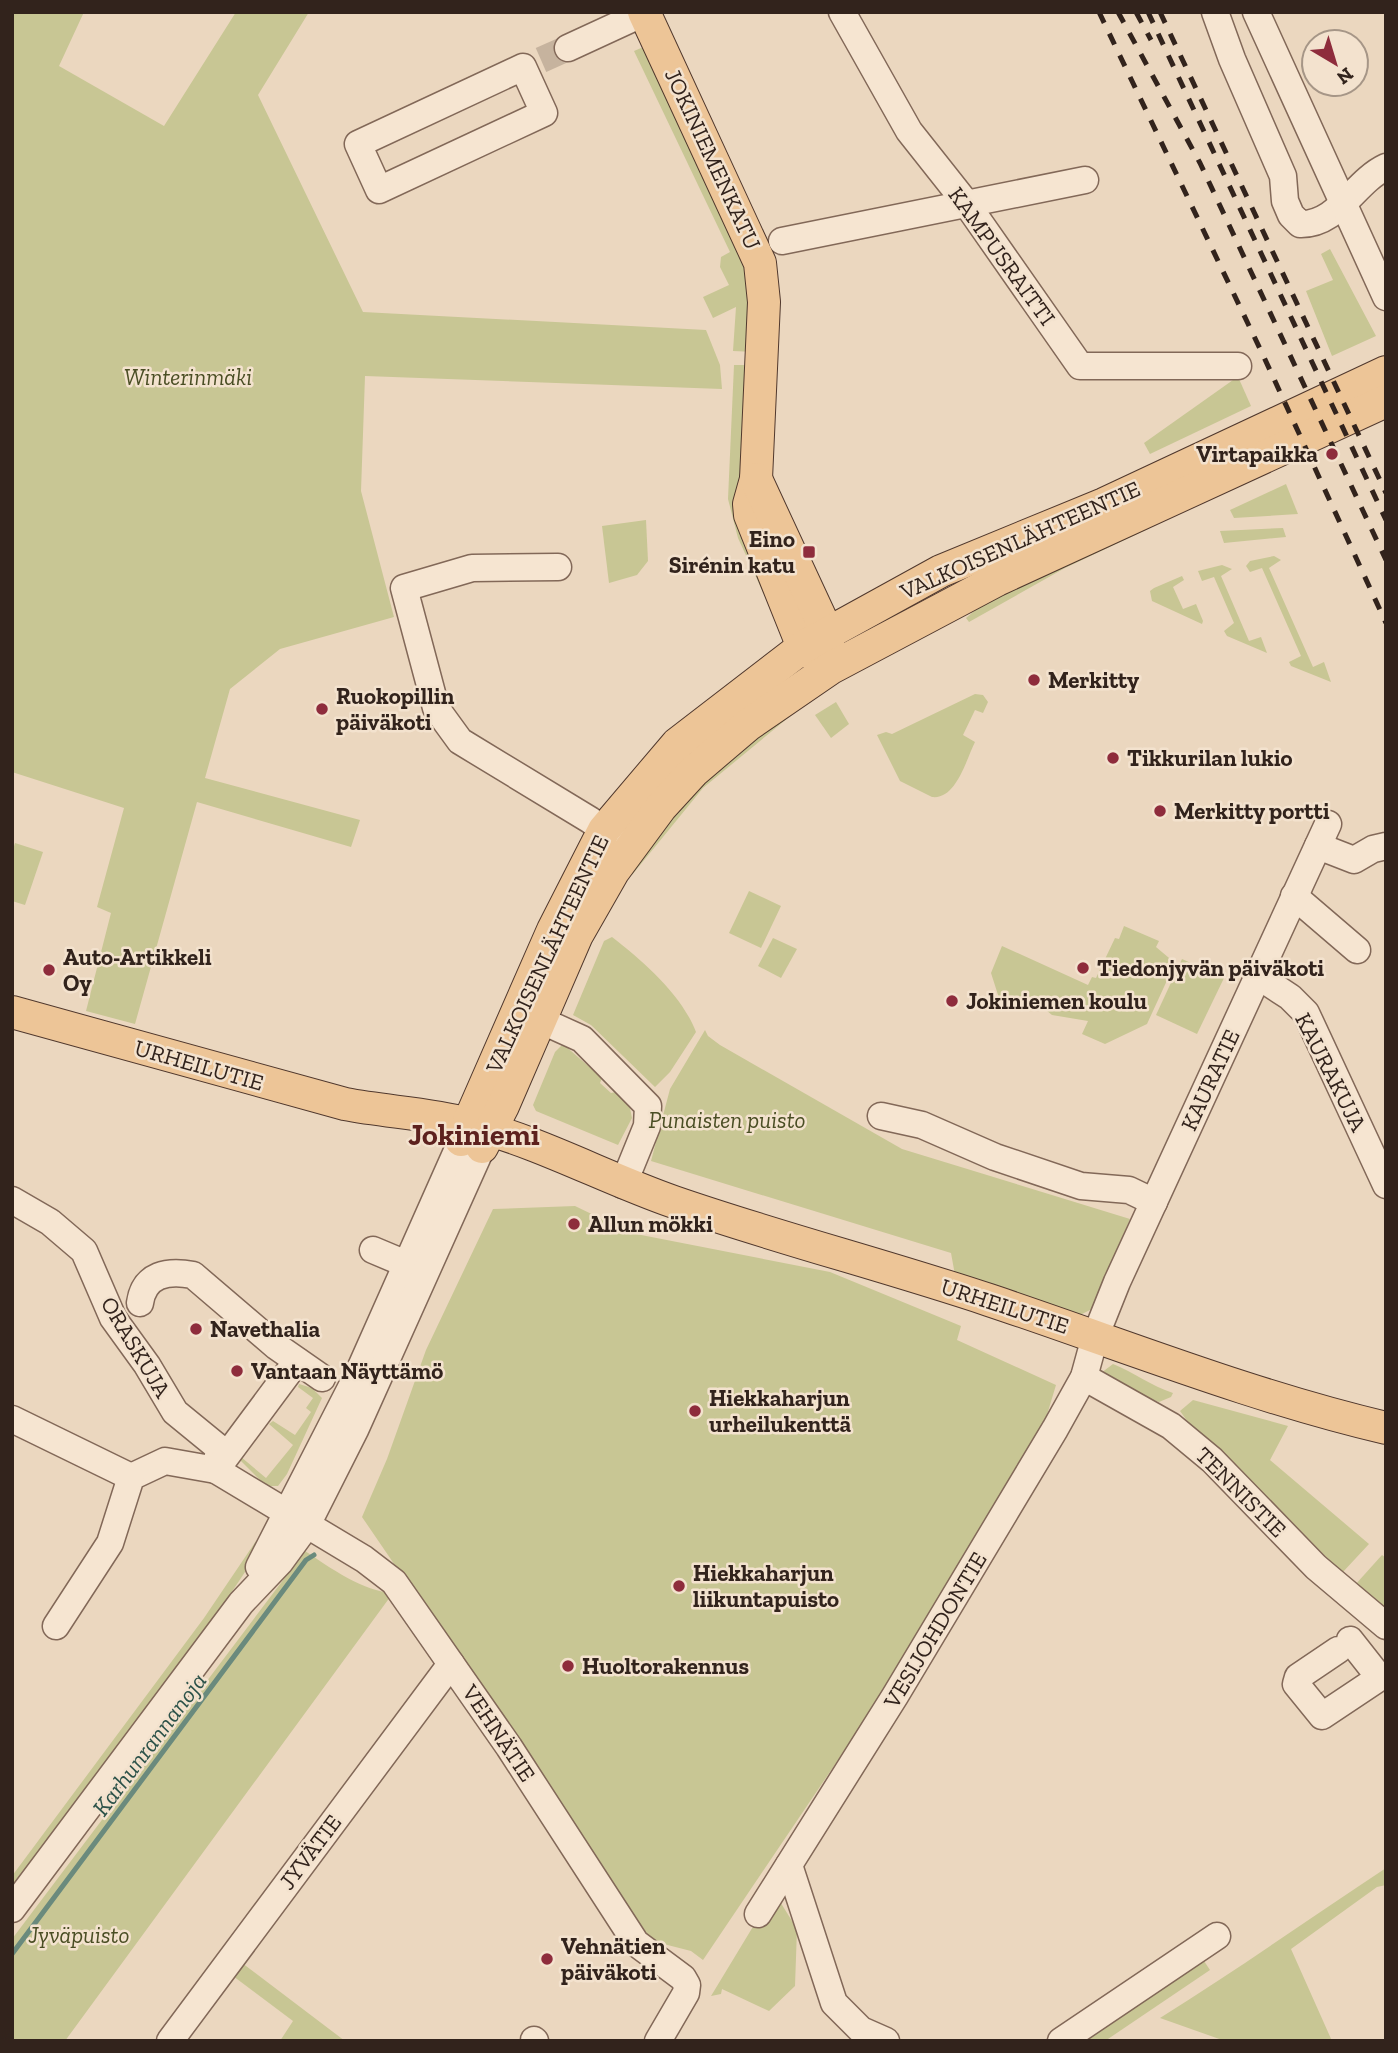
<svg xmlns="http://www.w3.org/2000/svg" width="1398" height="2053" viewBox="0 0 1398 2053" font-family="'Zilla Slab',serif">
	<rect width="100%" height="100%" fill="#ebd7bf"/>
	<g fill="#c8c694">
		<path d="M12,12H84L59,66L164,126L236,12H309L258,95L363,312L706,330L720,365L722,389L365,376L361,491L394,617L280,649L230,689L205,778L360,820L351,847L197,802L135,1024L86,1011L111,913L97,907L124,808L12,772Z"/>
		<path d="M648,45L750,259L755,352L733,351L736,307L713,318L703,297L729,285L720,267L721,257L730,252L634,51Z"/>
		<path d="M1330,249L1376,336L1332,356L1306,291L1333,280L1321,254Z"/>
		<path d="M734,365H751L773,614L738,538L728,499Z"/>
		<path d="M1239,379L1251,406L1150,454L1144,443L1233,380Z"/>
		<path d="M1286,484L1298,514L1234,518L1230,510Z"/>
		<path d="M646,520L648,561L637,575L609,583L602,526Z"/>
		<path d="M1145,524L1148,529L1065,568L969,622L966,618L988,599Z"/>
		<path d="M1283,528L1286,537L1224,543L1220,531Z"/>
		<path d="M1274,556L1281,560L1269,568L1313,667L1324,662L1331,682L1291,666L1289,662L1301,656L1262,568L1250,572L1246,566L1250,561Z"/>
		<path d="M1222,565L1232,569L1221,576L1249,641L1261,637L1267,653L1227,636L1224,631L1234,623L1214,577L1202,581L1198,571Z"/>
		<path d="M1182,576L1184,580L1173,587L1183,609L1196,604L1203,621L1202,624L1152,601L1150,591L1154,588Z"/>
		<path d="M975,694L983,695L988,702L983,713L975,710L963,735L975,742C966,760 956,800 932,797L900,781L877,735L886,732L892,734Z"/>
		<path d="M836,702L849,724L831,738L815,715Z"/>
		<path d="M790,708L794,713L703,788L632,875L625,872L669,813Z"/>
		<path d="M15,843L43,852L25,905L12,901V853Z"/>
		<path d="M749,891L781,906L761,948L729,933Z"/>
		<path d="M1124,926L1159,941L1156,947L1175,963L1147,1024L1105,1044L1082,1034L1088,1021L1052,1015L1025,993L1019,1006L999,998L991,973L1002,946L1088,985L1092,977L1096,978L1115,938L1119,939Z"/>
		<path d="M612,937C643,961 682,995 696,1032L670,1072L655,1087L591,1025L573,1015L604,941Z"/>
		<path d="M773,938L797,949L781,978L758,966Z"/>
		<path d="M1182,959L1224,978L1197,1034L1156,1015Z"/>
		<path d="M705,1030L708,1036L720,1045L902,1149L1130,1219L1092,1309L1074,1318L955,1275L951,1253L651,1161L670,1089Z"/>
		<path d="M563,1044L602,1078L600,1083L611,1093L616,1092L630,1108L632,1118L618,1145L536,1111L533,1105L555,1052Z"/>
		<path d="M575,1206L631,1233L830,1272L961,1326L957,1340L1056,1385L1040,1438L871,1711L703,1960L691,1951L652,1941L362,1517L387,1459L426,1350L493,1209Z"/>
		<path d="M1113,1364C1135,1373 1151,1386 1173,1393L1171,1397L1159,1402L1129,1391L1101,1373Z"/>
		<path d="M299,1384L312,1388L322,1398L287,1474L278,1486H266L239,1459L241,1457L266,1478L293,1445L269,1424L273,1421L295,1435L311,1412L306,1408L313,1398L298,1387Z"/>
		<path d="M1193,1400L1288,1426L1270,1460L1369,1544L1342,1573L1226,1455L1201,1440L1180,1411Z"/>
		<path d="M256,1541L263,1545L213,1620L12,1889V1876L204,1618Z"/>
		<path d="M305,1551C329,1567 364,1592 393,1593L65,2041H12V1939Z"/>
		<path d="M1382,1555L1386,1558V1615L1355,1585Z"/>
		<path d="M1386,1868V1885L1377,1887L1291,1949L1332,2041H1225L1160,2018C1237,1970 1310,1918 1386,1868Z"/>
		<path d="M774,1892L797,1929L795,1986L769,2011L722,1989L721,1994L711,1996Z"/>
		<path d="M1200,1955L1210,1970L1105,2041H1070Z"/>
		<path d="M242,1963L345,2041H280L293,2021L233,1976Z"/>
	</g>
	<g fill="none" stroke-linecap="round" stroke-linejoin="round">
		<path stroke="#6a8a7d" stroke-width="5" d="M12,1954L306,1560L314,1555"/>
		<path stroke="#c6b39e" stroke-width="26" stroke-dasharray="26 13" stroke-linecap="butt" d="M541,60L568,48"/>
		<defs>
			<g id="minor">
				<path d="M842,12L909,131L966,203L1080,366H1238"/>
				<path d="M1215,12L1232,59L1283,176L1285,201L1291,215L1300,224C1338,225 1354,182 1386,167"/>
				<path d="M1256,12L1386,297"/>
				<path d="M568,48L646,12"/>
				<path d="M523,67L544,113L379,190L358,144Z"/>
				<path d="M782,241L1085,180"/>
				<path d="M558,567L472,568L404,588L436,708L460,741L590,820L619,841"/>
				<path d="M1318,846L1354,860L1373,849L1386,846"/>
				<path d="M1294,896L1357,950"/>
				<path d="M1258,976L1290,997L1306,1013L1386,1185"/>
				<path d="M540,1020L582,1039L648,1106L647,1126L623,1185"/>
				<path d="M881,1116L922,1125L995,1157L1081,1186L1129,1190L1154,1202"/>
				<path d="M12,1200L50,1222L84,1251L113,1318L147,1365L175,1412L219,1448L216,1470L165,1461L131,1477L110,1543L56,1626"/>
				<path d="M373,1250L423,1271"/>
				<path d="M140,1303C144,1274 168,1270 193,1275L276,1346L322,1378"/>
				<path d="M297,1361L216,1470L364,1559L394,1582L509,1747L636,1943L683,1978L687,1985L686,1993L658,2041"/>
				<path d="M1084,1377L1171,1426L1212,1460L1316,1567L1386,1626"/>
				<path d="M12,1419L131,1477"/>
				<path d="M259,1567L357,1376L461,1142"/>
				<path d="M1338,1650L1298,1677L1296,1684L1322,1716L1376,1680V1673L1350,1640"/>
				<path d="M789,1865L834,2003L861,2030L886,2041"/>
				<path d="M12,1909L241,1603L280,1562L307,1525L355,1430L482,1147"/>
				<path d="M758,1914L895,1696L1055,1429L1084,1377L1095,1337L1117,1282L1328,824"/>
				<path d="M534,2040L535,2041"/>
				<path d="M170,2041L451,1664"/>
				<path d="M1061,2041L1217,1936"/>
			</g>
			<g id="major">
				<path d="M644,12L760,263L764,302L756,479L749,504L750,515L803,647L819,659"/>
				<path d="M756,479L827,632L829,654"/>
				<path d="M12,1012L345,1104C386,1112 428,1113 469,1124C540,1142 605,1178 674,1202C778,1238 884,1265 989,1300C1121,1344 1250,1396 1386,1428"/>
				<path d="M461,1140L553,930L604,830L677,744L803,647L941,571L1104,504L1386,372"/>
				<path d="M482,1147L503,1106L577,935L613,872L661,807L694,771L748,725L831,668L997,580L1386,401"/>
			</g>
		</defs>
		<use href="#minor" stroke="#826858" stroke-width="29"/>
		<use href="#major" stroke="#50382d" stroke-width="34"/>
		<use href="#minor" stroke="#f6e5d1" stroke-width="26"/>
		<use href="#major" stroke="#edc597" stroke-width="32"/>
		<g stroke="#32231c" stroke-width="5" stroke-dasharray="12 12" stroke-linecap="butt">
			<path d="M1099,12L1263,355L1386,623"/>
			<path d="M1118,12L1200,163L1386,560"/>
			<path d="M1136,12L1151,40"/>
			<path d="M1148,12L1386,520"/>
			<path d="M1160,12L1386,493"/>
		</g>
	</g>
	<g fill="#8e2c3c" stroke="#f3e2ce" stroke-width="2.5">
		<circle cx="1332" cy="454" r="7"/>
		<rect x="802" y="545" width="14" height="14" rx="3.5"/>
		<circle cx="1034" cy="680" r="7"/>
		<circle cx="322" cy="709" r="7"/>
		<circle cx="1113" cy="758" r="7"/>
		<circle cx="1160" cy="811" r="7"/>
		<circle cx="1083" cy="968" r="7"/>
		<circle cx="49" cy="970" r="7"/>
		<circle cx="952" cy="1001" r="7"/>
		<circle cx="574" cy="1224" r="7"/>
		<circle cx="196" cy="1329" r="7"/>
		<circle cx="237" cy="1371" r="7"/>
		<circle cx="695" cy="1411" r="7"/>
		<circle cx="679" cy="1586" r="7"/>
		<circle cx="568" cy="1666" r="7"/>
		<circle cx="547" cy="1959" r="7"/>
	</g>
	<g text-anchor="middle" dominant-baseline="central" stroke-width="5" stroke-linejoin="round" paint-order="stroke">
		<g font-size="23" fill="#32231c" stroke="#f3e2ce">
			<text transform="translate(713 159) rotate(65)">JOKINIEMENKATU</text>
			<text transform="translate(1002 256) rotate(54)">KAMPUSRAITTI</text>
			<text transform="translate(1020 540) rotate(-24)">VALKOISENLÄHTEENTIE</text>
			<text transform="translate(547 954) rotate(-65)">VALKOISENLÄHTEENTIE</text>
			<text transform="translate(199 1065) rotate(16)">URHEILUTIE</text>
			<text transform="translate(1331 1072) rotate(63)">KAURAKUJA</text>
			<text transform="translate(1210 1080) rotate(-65)">KAURATIE</text>
			<text transform="translate(1005 1306) rotate(18)">URHEILUTIE</text>
			<text transform="translate(136 1347) rotate(59)">ORASKUJA</text>
			<text transform="translate(1241 1492) rotate(45)">TENNISTIE</text>
			<text transform="translate(935 1630) rotate(-59)">VESIJOHDONTIE</text>
			<text transform="translate(499 1733) rotate(56)">VEHNÄTIE</text>
			<text transform="translate(310 1852) rotate(-53)">JYVÄTIE</text>
		</g>
		<g font-size="23" font-style="italic" fill="#4a4e24" stroke="#f3e2ce">
			<text x="188" y="377">Winterinmäki</text>
			<text x="727" y="1120">Punaisten puisto</text>
			<text x="79" y="1935">Jyväpuisto</text>
		</g>
		<g font-size="23" font-weight="bold" fill="#32231c" stroke="#f3e2ce" text-anchor="start">
			<text x="1318" y="454" text-anchor="end">Virtapaikka</text>
			<text x="795" y="539" text-anchor="end">Eino<tspan x="795" dy="26">Sirénin katu</tspan></text>
			<text x="1048" y="680">Merkitty</text>
			<text x="336" y="696">Ruokopillin<tspan x="336" dy="26">päiväkoti</tspan></text>
			<text x="1127" y="758">Tikkurilan lukio</text>
			<text x="1174" y="811">Merkitty portti</text>
			<text x="63" y="957">Auto-Artikkeli<tspan x="63" dy="26">Oy</tspan></text>
			<text x="1097" y="968">Tiedonjyvän päiväkoti</text>
			<text x="966" y="1001">Jokiniemen koulu</text>
			<text x="588" y="1224">Allun mökki</text>
			<text x="210" y="1329">Navethalia</text>
			<text x="251" y="1371">Vantaan Näyttämö</text>
			<text x="709" y="1398">Hiekkaharjun<tspan x="709" dy="26">urheilukenttä</tspan></text>
			<text x="693" y="1573">Hiekkaharjun<tspan x="693" dy="26">liikuntapuisto</tspan></text>
			<text x="582" y="1666">Huoltorakennus</text>
			<text x="561" y="1946">Vehnätien<tspan x="561" dy="26">päiväkoti</tspan></text>
		</g>
		<g font-size="24" font-style="italic" fill="#2c5249" stroke="#f3e2ce">
			<text transform="translate(149 1744) rotate(-53)">Karhunrannanoja</text>
		</g>
		<g font-size="30" font-weight="bold" fill="#5d211e" stroke="#f3e2ce">
			<text x="474" y="1135">Jokiniemi</text>
		</g>
	</g>
	<rect width="1398" height="2053" fill="none" stroke="#32231c" stroke-width="28"/>
	<g transform="translate(1335 63) rotate(142)"><circle r="33" fill="#f3e2ce" stroke="#a69687" stroke-width="2"/>
	<path d="M0-5L12 26L0 18L-12 26Z" fill="#8e2c3c"/>
	<text y="-10" font-size="19" font-weight="bold" text-anchor="middle" fill="#32231c">N</text>
	</g>
</svg>
